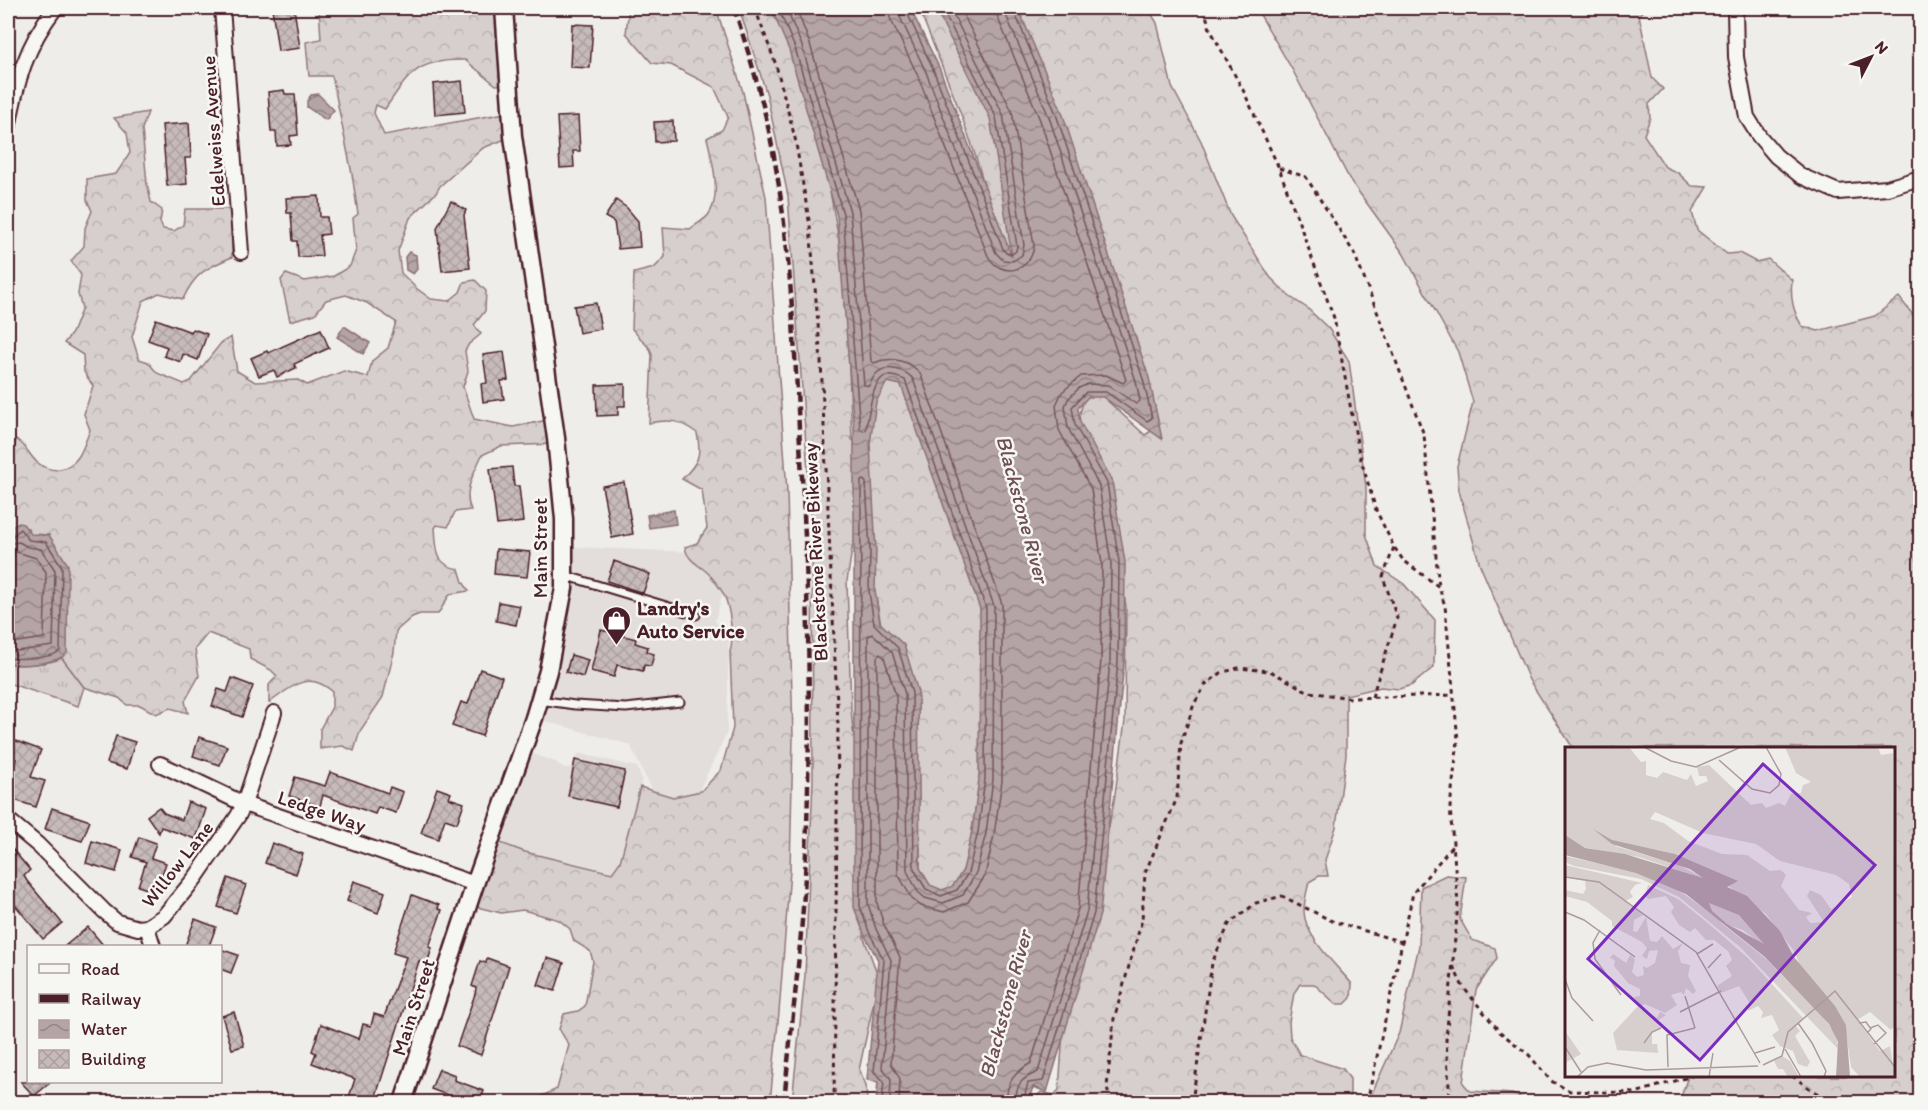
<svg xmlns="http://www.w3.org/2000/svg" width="1928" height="1110" viewBox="0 0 1928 1110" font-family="Itim,sans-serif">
	<defs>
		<pattern id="grass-tufts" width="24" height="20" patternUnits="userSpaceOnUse" patternTransform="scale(1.5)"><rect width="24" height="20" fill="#d7cfce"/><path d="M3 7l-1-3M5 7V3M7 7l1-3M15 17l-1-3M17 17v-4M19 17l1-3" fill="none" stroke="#bab1b1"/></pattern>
		<pattern id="forest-crowns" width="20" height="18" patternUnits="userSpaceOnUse" patternTransform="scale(1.5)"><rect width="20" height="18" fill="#d7cfce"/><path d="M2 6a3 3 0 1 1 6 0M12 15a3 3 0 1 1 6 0" fill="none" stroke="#bab1b1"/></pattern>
		<pattern id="water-waves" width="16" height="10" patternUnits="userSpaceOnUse" patternTransform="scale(1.5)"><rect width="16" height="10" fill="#b4a4a5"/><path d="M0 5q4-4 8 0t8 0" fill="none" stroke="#948587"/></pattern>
		<pattern id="building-cross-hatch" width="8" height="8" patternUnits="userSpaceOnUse" patternTransform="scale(1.5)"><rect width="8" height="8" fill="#c6babb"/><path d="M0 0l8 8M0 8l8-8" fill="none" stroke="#ac9fa1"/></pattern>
	</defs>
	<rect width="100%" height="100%" fill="#efedea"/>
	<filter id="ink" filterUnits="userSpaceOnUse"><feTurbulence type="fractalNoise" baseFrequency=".0167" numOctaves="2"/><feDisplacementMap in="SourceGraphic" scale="12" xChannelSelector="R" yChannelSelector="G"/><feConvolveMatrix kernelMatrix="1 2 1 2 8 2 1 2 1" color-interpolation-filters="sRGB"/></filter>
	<g filter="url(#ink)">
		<g fill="#e3dedc">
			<path d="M578,547L714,553L722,595L715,621L729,631L727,733L696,797L661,809L630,745L534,718L565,549Z"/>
			<path d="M525,751L556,762L563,768L572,767L579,753L637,767L642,779L620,862L612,873L525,852L490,839Z"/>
		</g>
		<path fill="url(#grass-tufts)" stroke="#90777c" stroke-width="1.5" d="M62,658L84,687L78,706L8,683V662C18,668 51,663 62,658Z"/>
		<g fill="url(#forest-crowns)" stroke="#90777c" stroke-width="1.5">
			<path d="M319,8H504L509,84L496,85L465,60C418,59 410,72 385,109L376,105L374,113L384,135L511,112L513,136L483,148L440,186L436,193L410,218L398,251L401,273L416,288L431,299L449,301L460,292L464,282L475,280L486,291L485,311L474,325L481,334L469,344L465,351L468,371L463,387L474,419L513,427L548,420L551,444L501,446L482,455C475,471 462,492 471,510L455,512L448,527L437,525L435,528C437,549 434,565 459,569L463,582L469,591L450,594L438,614H420L412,617L396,631L394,652L383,697L360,731L354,751L343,746L320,749V729L332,707V691C307,670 291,687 269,703V685L277,676L271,670L250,659L249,649L208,633L195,649L199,676L185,701L188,713L170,708L156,714L140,705H127L119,698L84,687L62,658L28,528L12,526L10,532L8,531V473L10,472L16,439C28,447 29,456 38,463C44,468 53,471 60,469C80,465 83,447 90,430L84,414L93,386L84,372L83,355L64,343L72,333L82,308L78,294L81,275L71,261L84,246L85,228L92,211L87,200V179L116,174L130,153L127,133L114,118L148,112L142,129L147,184L151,202L162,210L160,222L163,229L174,231L183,225L185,209H229L231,211L232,257C206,268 195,273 183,299L159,293L143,301L132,337L139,359L148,362L157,373L184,384L191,381L221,343L231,337L237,371L255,382L298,380L307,385L344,371L368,377L372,361L388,348L396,322L367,303L346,295L326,300L315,314L290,321L281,280L286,274L305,281L334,276L350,266L356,250L353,218L358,214L352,174L332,76H309L306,42L321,39Z"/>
			<path d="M629,8H716L743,92L766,197L787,491L793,738L790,871L779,1012L770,1102H530L557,1089L569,1045L559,1029L564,1014L578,1011L585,1006L593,961L590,951L574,941L570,929L559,920L523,910L501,913L469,905L490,839L525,852L612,873L620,862L640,787L673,797L701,791L721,770L733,728L730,652C734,639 730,610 725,597C722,590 714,580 709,574C700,565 687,561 685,547L697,543L707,528L702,490L682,479C698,463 702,456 697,433C679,420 671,419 649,423L652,355L650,349L632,329L634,273L654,268L665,257L663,227L690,229C695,225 705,220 709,214C722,195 712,159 707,138L722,130L728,117L714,87L671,65L652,63L626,33Z"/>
			<path d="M739,8H777L817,119L851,307L848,347L852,439L861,449L886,352L907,374L983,601L984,751L969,851L963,870L949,897L934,899L920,868V848L878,608L862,531L853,543L847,581L851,709L853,730L857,751L864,938L877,973V987L859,1070L866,1085L867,1102H792L805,975L813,780L812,527L788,196L767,95Z"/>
			<path d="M919,8H951L988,101L1013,241L1010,246C992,236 990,207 985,189C969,126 941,67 919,8Z"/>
			<path d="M1009,8H1148L1157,23L1172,87L1201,141L1231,216L1270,277L1289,296L1307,308L1329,329L1349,361L1366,487V534L1377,566L1404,584L1435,620L1434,667L1412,685L1399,689L1381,687L1346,695V755L1336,827L1325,860L1328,876H1319L1309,882C1307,891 1304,901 1304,910C1303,935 1337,966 1352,984L1351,998L1345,1004H1336L1314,984H1300L1294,993L1289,1022L1290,1037L1300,1055L1343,1069L1350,1079V1102H1032L1041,1092L1054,1095L1059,1090L1066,988L1106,841L1114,801L1125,721L1126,606L1115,545L1078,421L1085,395H1101L1145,435L1153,430Z"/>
			<path d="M1256,8H1645L1639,15L1652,78L1663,89L1649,104L1650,118L1644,135L1665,167L1678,173L1692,186L1707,187L1692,212L1697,230L1727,254L1739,253L1756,262L1768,259L1792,280C1790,298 1793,311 1802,326L1818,331L1875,316L1899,297L1920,324V1102H1676L1682,1094L1688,1076H1894V748H1573L1529,680L1480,565L1459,491L1457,466L1473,402L1458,352L1403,253L1350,180L1292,69Z"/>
			<path d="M1446,875L1466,877L1460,919L1472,940L1495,948L1497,958L1476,990L1463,1083L1470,1091L1512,1094L1532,1102H1368L1399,1033L1419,946L1421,887Z"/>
		</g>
		<g fill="url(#water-waves)" stroke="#8a6f74" stroke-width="1.5" fill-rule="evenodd">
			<path d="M771,8H910L939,67L1012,257L990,118L935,8H1018L1062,112L1149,378L1162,439L1103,397H1088L1078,408L1080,422L1112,481L1125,562L1124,662L1100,914L1047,1092L1033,1087L1028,1102H876L878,1082L867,1080L878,960L864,934L854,907V429L837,216L789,50ZM887,382L901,385L980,609L979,779L972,831L963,870L953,886L942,890L930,885L920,868L918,692L904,645L880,623L875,591L876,550L870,444L876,402Z"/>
			<path d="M318,94L334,110L326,120L307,107V101L311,95Z"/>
			<path d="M409,252L416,255L417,269L413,274L406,270L405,257Z"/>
			<path d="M344,326L370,343L363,354L337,337Z"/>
			<path d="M674,510L676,524L649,528L647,515Z"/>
			<path d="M18,523L23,524L31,534L49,535L68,565L67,653C58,663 19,668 8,662V535L12,526Z"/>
		</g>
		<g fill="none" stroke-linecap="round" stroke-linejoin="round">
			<g stroke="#74545c" stroke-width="1.5">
				<path d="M778,8L795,48L843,214L860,429L863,431L866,430C868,418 872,379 886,376C891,375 900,378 905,380L986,608L985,779L978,832L968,873L957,890L941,896L926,889L914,869L912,693L898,648L874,624L869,591L870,550L866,483L864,480L861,481L860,906L869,932L884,960L874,1072L884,1081L882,1102"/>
				<path d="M786,8L802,46L850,212L864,385L869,386C871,382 873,376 877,373C886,364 906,370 913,379L994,606L993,779L986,833L976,873L963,895L943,903L925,898L918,892L907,871L905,694L892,652L873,634L868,636V904L876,929L891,960L882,1067L891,1079L890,1102"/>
				<path d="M796,8L810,44L859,210L871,361L874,363C890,356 911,360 921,375L1002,604V781L994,835L985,876L968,902L944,912L921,906L912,899L898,874L896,696L884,657L880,654L877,657V903L884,925L900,957L891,1063L900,1079L899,1102"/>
				<path d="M889,8L890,18L918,76L988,256C1001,279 1031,272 1034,246L1012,111L960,8"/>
				<path d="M898,8L899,15L926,72L996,253L1003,260L1013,261L1022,255L1024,245L1003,114L950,8"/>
				<path d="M905,8L933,69L1003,249L1006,253L1012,254L1016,251L1017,246L996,117L942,8"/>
				<path d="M996,8L998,18L1040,120L1126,380L1123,383L1106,375L1081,376L1062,392L1056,405L1059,430L1091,489L1102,564L1101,660L1078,909L1031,1063C1014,1073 1007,1081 1006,1102"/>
				<path d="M1005,8L1006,15L1049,117L1136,381L1140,401L1136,404L1108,385L1088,384L1079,388L1068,399L1065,406L1068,428L1099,486L1111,563L1110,661L1087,911L1038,1072C1021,1079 1017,1082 1015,1102"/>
				<path d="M1013,8L1056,114L1143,379L1152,418L1147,421L1106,392H1086L1072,407L1075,425L1107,483L1119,562L1118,661L1094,913L1043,1081L1028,1083L1023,1102"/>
				<path d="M8,537L13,536L20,529L29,540L46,542L62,567L60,651C50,659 20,659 8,658"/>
				<path d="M8,544L19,542L28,547L41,549L55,570L53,646L17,651L8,650"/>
				<path d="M8,553L17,552L36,558L46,572L44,638L18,642L8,641"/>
			</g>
		</g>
		<g fill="url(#building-cross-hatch)" stroke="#4a1f2b" stroke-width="1.5">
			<path d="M272,8H294L300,48L278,51Z"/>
			<path d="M572,24L593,25L590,68L570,67Z"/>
			<path d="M462,81L465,112L435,115L433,84Z"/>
			<path d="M284,90L285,94H295L298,135L290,136L291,145L277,146L276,132H271L268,92Z"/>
			<path d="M578,116L580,151H573L574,167L560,168L557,117Z"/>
			<path d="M673,121L674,141L655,142L654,122Z"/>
			<path d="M189,123L191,158H185L187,184L167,186L162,125Z"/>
			<path d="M319,196L320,217H327L329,234L320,235L322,256L298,257L297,241H293L291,213H287L286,198Z"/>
			<path d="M616,200L627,208L638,221L640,247L618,249L614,222L605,217Z"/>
			<path d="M451,201L466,210L464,215L470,268L442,271L437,228Z"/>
			<path d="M596,303L601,329L579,333L574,306Z"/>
			<path d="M156,319L191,332L193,329L207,334L198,360L183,354L181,362L164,356L167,347L148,340Z"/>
			<path d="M321,329L329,348L294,364L296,368L277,377L274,370L259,376L251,358L267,351L268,353Z"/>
			<path d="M504,352L508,380L501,381L504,399L483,402L481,384L487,383L483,355Z"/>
			<path d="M625,384V406H618V415L597,416L596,385Z"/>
			<path d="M512,467L514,486H519L523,522L497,525L490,469Z"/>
			<path d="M624,482L633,534L612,538L602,486Z"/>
			<path d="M496,549L530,552L527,577L494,574Z"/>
			<path d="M614,561L650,574L643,593L607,581Z"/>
			<path d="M499,602L520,606L516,625L496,621Z"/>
			<path d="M601,630L636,639L635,643L648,647L647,652L654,654L651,666L644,665L643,671L617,665L614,677L591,671Z"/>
			<path d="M571,655L588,660L583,677L566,672Z"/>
			<path d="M480,669L502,677L482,736L452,726L461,702L468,704Z"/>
			<path d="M232,678L253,686L242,717L212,706L218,689L227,692Z"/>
			<path d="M116,736L135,742L127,769L107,763Z"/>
			<path d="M199,737L227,746L220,765L193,756Z"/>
			<path d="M8,738L41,750L31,777L45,781L36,807L8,798V785L16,759L8,756Z"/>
			<path d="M575,760L625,771L617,807L568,796Z"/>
			<path d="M330,772L388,793L390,787L403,792L396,813L378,807L375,814L323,795L320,806L289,796L295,777L325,786Z"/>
			<path d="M437,788L451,793L449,798L464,803L457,823L445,819L438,839L421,833Z"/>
			<path d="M188,802L206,809L196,839L161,827L159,833L147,816L159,807L164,813L182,820Z"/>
			<path d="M52,808L90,821L82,841L45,829Z"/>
			<path d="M139,837L156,843L151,858L166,863L156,892L138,886L146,862L132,857Z"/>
			<path d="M92,841L122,850L116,872L86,863Z"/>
			<path d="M272,843L303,854L296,874L265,863Z"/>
			<path d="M8,844L30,870L24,876L27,881L62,923L43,939L16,906L8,914Z"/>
			<path d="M228,878L246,885L236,913L218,907Z"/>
			<path d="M354,881L385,892L378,913L347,901Z"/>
			<path d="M412,895L439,905L438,909L442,910L429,947L432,948L427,964L419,961L374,1102H354L348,1100L355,1079L312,1063L316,1053L312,1051L321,1024L359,1039L363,1024L371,1026L374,1014L384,1017L406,957L393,953Z"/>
			<path d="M195,919L216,927L209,946H185Z"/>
			<path d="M88,927L104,946H65Z"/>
			<path d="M220,949L238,955L231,973L220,969Z"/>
			<path d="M487,958L509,966L481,1055L457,1046L475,994L476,988L472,986L480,961L486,963Z"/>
			<path d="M547,958L564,963L555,991L538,985Z"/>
			<path d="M234,1012L244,1046L232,1049L222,1016Z"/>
			<path d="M439,1069L455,1075L454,1080L484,1091L480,1102H466L431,1089Z"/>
			<path d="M21,1082H51L34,1096Z"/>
		</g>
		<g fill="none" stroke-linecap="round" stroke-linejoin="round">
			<defs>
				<g id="service">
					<path d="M564,575L696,615"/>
					<path d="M539,700L575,705L626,708L680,702"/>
				</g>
				<g id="minor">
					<path d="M222,8L241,252"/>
					<path d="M1735,8L1736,57L1747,117L1759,136L1776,156L1801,176L1838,192L1887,188L1920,178"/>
					<path d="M8,129C16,82 26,46 55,8"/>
					<path d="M160,764L244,804L475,884"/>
					<path d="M8,820L38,845L104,911L117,922L138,928L147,927L164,916L196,877L238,816L244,804L274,713"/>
					<path d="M147,927L153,946"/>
				</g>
				<path id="tertiary" d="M403,1102L475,884L534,718L548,671L564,588V519L556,438L513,136L504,8"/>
			</defs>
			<use href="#service" stroke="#4a1f2b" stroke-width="11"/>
			<use href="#minor" stroke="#4a1f2b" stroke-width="18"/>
			<use href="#tertiary" stroke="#4a1f2b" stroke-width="21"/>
			<g stroke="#4a1f2b" stroke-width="3" stroke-dasharray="4.5 4.5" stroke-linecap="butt">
				<path d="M755,8L776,65L795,138L810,226L821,361L838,725L834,1102"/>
				<path d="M1204,8L1210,29L1244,92L1279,168L1334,318L1359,453L1376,510L1394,547L1403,560L1439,587L1445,606L1458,740L1450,807L1458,904L1446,1040L1450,1102"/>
				<path d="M1279,168L1306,177L1354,253L1380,319L1424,435L1439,587"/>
				<path d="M1372,697L1397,618L1383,577L1394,547"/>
				<path d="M1453,966L1463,987L1500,1032L1529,1055L1551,1081L1570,1091L1635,1093L1692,1076"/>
				<path d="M1792,1076C1802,1082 1813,1092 1824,1097C1845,1105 1870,1093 1891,1102"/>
				<path d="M1110,1102L1107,1087L1114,1019L1142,920L1145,873L1177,798L1181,743L1194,704L1206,684L1221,673L1238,668L1270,671L1309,692L1351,698L1454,695"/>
				<path d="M1192,1102L1212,963L1229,924L1256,903L1282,896L1332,921L1402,942"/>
				<path d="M1367,1102L1413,893L1453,845"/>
			</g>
			<use href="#service" stroke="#f6f6f2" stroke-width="7"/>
			<use href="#minor" stroke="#f6f6f2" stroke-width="14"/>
			<use href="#tertiary" stroke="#f6f6f2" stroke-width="16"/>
			<path stroke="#4a1f2b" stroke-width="4.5" stroke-dasharray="9 4.5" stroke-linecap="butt" d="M734,8C749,53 763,99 772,146C790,238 794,335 799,428C809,577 812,727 805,876C801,952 791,1027 784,1102"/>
		</g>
	</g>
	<defs>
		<symbol id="shop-pin" viewBox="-11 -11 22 30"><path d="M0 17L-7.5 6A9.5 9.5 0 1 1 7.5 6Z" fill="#4a1f2b" stroke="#f6f6f2"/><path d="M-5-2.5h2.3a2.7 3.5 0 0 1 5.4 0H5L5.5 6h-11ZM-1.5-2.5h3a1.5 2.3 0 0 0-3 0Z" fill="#fff"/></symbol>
	</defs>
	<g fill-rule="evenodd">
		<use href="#shop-pin" x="600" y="604" width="33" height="45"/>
	</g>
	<g text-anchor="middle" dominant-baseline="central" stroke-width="5" stroke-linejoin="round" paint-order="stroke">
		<g font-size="20" fill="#4a1f2b" stroke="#f6f6f2">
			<text transform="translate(213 131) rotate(-94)">Edelweiss Avenue</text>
			<text transform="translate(540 548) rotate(-90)">Main Street</text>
			<text transform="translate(815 552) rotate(-93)">Blackstone River Bikeway</text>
			<text transform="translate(322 811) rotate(19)">Ledge Way</text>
			<text transform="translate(177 864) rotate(-52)">Willow Lane</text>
			<text transform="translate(413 1007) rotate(-72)">Main Street</text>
		</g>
		<g font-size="20" font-weight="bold" fill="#4a1f2b" stroke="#f6f6f2" text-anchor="start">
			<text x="637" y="608">Landry's<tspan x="637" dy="23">Auto Service</tspan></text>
		</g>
		<g font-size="21" font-style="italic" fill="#6f4e56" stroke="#f6f6f2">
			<text transform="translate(1023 509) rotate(75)">Blackstone River</text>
			<text transform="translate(1005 1004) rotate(-75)">Blackstone River</text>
		</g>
	</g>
	<g transform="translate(1565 747)">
		<rect width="330" height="330" fill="#efedea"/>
		<path d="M73,259L92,271L95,265L101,268L92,274L97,281L87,286V297H92L93,306L52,303L48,286Z" fill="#d7cfce"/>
		<path d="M0,0H64L76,15L81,14V28L92,31L98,25L122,33L126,27L131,39L143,34L141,29H134L132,20L144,18L186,58L197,56L201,61L214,56L220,59L226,47L236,46L238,38L246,35L231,26L220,0H313L316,8L328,6L330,278L326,283L305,265L292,273L315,304L325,299L330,330H295L286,320L280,279L272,263L235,218L229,204L201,167L162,138L171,134L101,105L57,96L50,99L114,118L140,132L74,110L16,100L0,91ZM90,65L138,86L191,97L215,114L271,128L284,137L287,150L266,162L256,148L245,143L242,149L259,175L245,176L241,170L247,166L234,163L216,139L221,128L216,123L205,124L182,108L157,107L123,94L99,76L85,72ZM0,109L71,125L109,140L145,166L139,154L173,167L197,191L199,199L178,183L155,175L201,212L257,268L269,285L275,304L176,201L114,150L76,132L9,119L0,115ZM0,118L77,136L70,138L65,145L68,150L60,154L78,168L69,173L68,184L72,185L81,170L85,194L92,195L97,189L108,202L118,196L113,204L116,216L125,218L123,229L131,244L128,247L121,241L119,248L116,245L106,248L112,258L100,266L80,257L74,260L69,250L75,249V242L63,236L49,219L50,213L45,211L48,207L61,216L65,208L70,212L67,225L72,230L79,228L78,219L82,221L90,216L93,203L84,204L82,212L77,209L82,201L77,195L47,179V174L22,155L0,149V143L18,147L21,142L20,134L0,130ZM83,138L113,152L144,177L183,211L238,271L231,279L235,284L230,289L245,315L242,320L233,317L228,304L215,299L207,288L214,283L207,268L196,271L198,265L193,259L183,264L184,255L174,239L156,246L152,239L167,229L161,219L167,213L163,204L149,193H141L130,181L125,185L114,178L106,165L109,160L101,149L83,152L80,148ZM217,309L225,314L234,330H223L218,322H213L209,314Z" fill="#d7cfce" fill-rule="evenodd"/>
		<path d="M0,284L16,307L0,316Z" fill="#d7cfce"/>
		<path d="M65,281L82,291L65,304L52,287Z" fill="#d7cfce"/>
		<path d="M28,82L47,93L110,107L173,134L162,140L182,149L215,184L229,210L270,259L281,278L285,330H271L273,295L264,277L200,210L121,147L71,126L0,108V88L20,101L60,107L138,131L125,122L47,97ZM144,156L174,168L199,197L162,177L147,164Z" fill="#b4a4a5" fill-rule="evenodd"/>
		<path fill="none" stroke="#ad9b9e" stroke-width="1.5" d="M79,0L106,14L131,20L176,0M154,13L187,42L205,46L214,38L216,27L201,0M0,130L34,135L131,205L195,316M0,165L19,173L70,210M35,183L28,196L30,212L56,248M132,207L148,197M143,221L156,207M0,232L7,251L28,274M120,249L130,281M115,265L156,244M233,276L247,296L261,324L259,330M294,276L301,275L306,282L302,286M305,281L313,278L321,286L309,297M79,296L87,285L96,281M0,300L16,325M220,302L236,330M190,306L210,300M198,318L217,309L223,285L270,244L330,320M103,320L102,288L130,281M12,330L23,320L42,316L81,323L193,319M144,330L148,306"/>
		<path fill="#7b2cbf" fill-opacity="0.15" stroke="#7b2cbf" stroke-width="3" d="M198,17L310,118L135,313L23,212Z"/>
		<rect width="330" height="330" fill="none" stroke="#4a1f2b" stroke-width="3"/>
	</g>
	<rect width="1928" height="1110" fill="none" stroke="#f6f6f2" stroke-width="30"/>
	<rect x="15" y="15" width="1898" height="1080" fill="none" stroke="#4a1f2b" stroke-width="2" filter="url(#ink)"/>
	<rect x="27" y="945" width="195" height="138" fill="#f6f6f2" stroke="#b1a0a2" stroke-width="1.5"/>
	<rect x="39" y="964" width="30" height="9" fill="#f6f6f2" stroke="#b1a0a2" stroke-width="1.5"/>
	<text x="81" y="975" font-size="18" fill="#4a1f2b">Road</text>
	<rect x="39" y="994" width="30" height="9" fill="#4a1f2b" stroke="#b1a0a2" stroke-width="1.5"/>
	<text x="81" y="1005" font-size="18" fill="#4a1f2b">Railway</text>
	<rect x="39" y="1020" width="30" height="18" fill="url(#water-waves)" stroke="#b1a0a2" stroke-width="1.5"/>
	<text x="81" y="1035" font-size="18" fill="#4a1f2b">Water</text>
	<rect x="39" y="1050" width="30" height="18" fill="url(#building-cross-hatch)" stroke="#b1a0a2" stroke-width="1.5"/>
	<text x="81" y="1065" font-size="18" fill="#4a1f2b">Building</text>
	<g transform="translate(1871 57) rotate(48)" stroke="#f6f6f2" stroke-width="4.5" paint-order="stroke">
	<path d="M0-4.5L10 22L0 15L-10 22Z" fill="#4a1f2b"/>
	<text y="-9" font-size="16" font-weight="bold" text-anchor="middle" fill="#4a1f2b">N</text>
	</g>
</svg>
